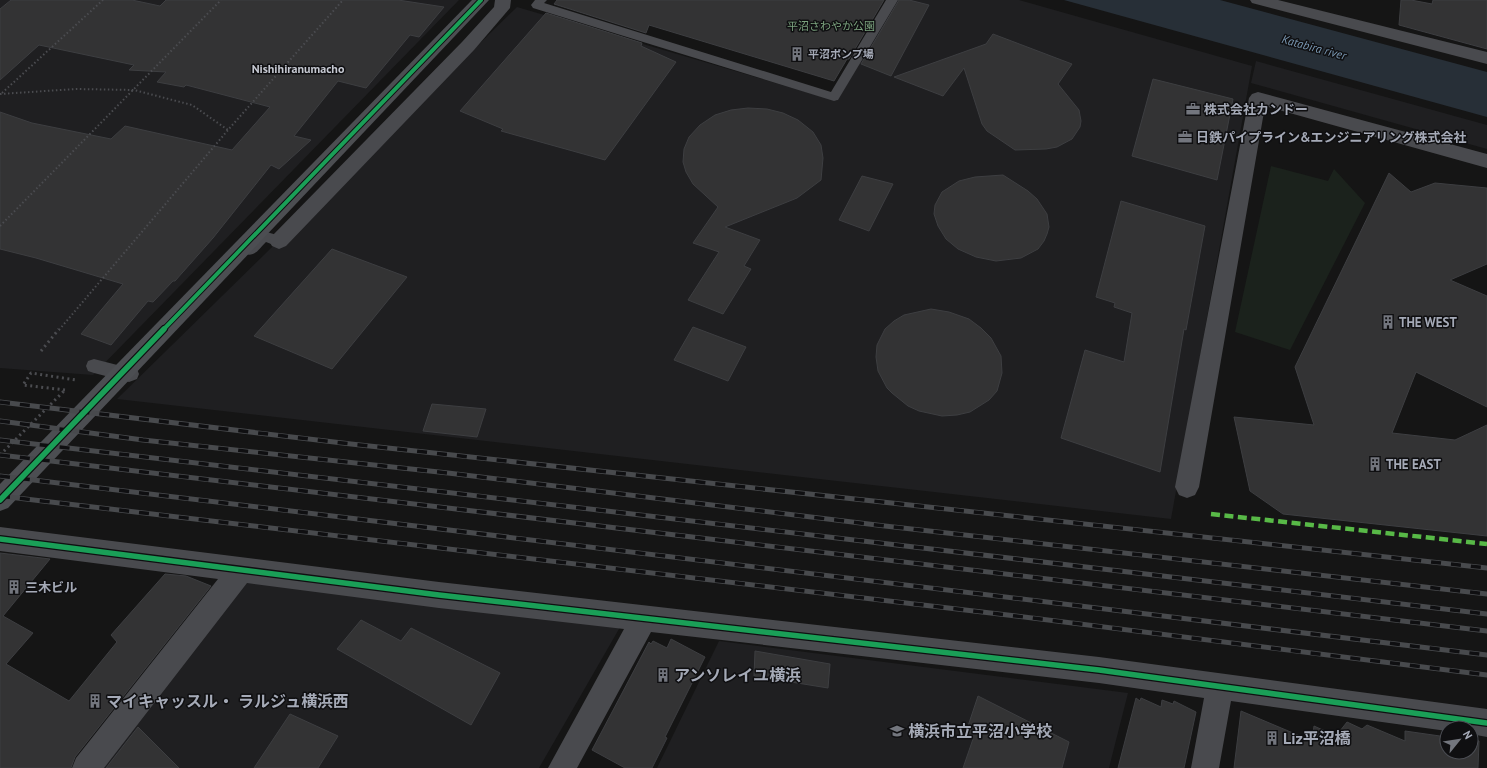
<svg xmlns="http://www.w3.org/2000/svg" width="1487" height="768" viewBox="0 0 1487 768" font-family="'PT Sans','Noto Sans JP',sans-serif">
	<rect width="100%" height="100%" fill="#151515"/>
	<g fill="#1f1f21">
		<path d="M0,0H459L93,375L0,368Z"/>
		<path d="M898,0H1019L1252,66L1171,519L117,399L517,7L837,101Z"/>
		<path d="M1256,61L1487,125V149L1251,83Z"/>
		<path d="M242,579L623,622L539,768H95Z"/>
		<path d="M719,641L1128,693L1109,768H657Z"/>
	</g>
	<path fill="#1b221c" d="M1271,166L1328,181L1334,169L1365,203L1290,350L1235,332Z"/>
	<path fill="#272f37" d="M1064,0H1220L1487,72V117Z"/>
	<g fill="#333334" stroke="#3d3e41">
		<path d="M11,0H132L160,6L166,0H398L444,7L419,37L410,35L366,88L338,81L294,136L311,140L279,169L271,165L213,238L175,281H173L153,302L148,301L111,345L81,334L123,284L36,258L0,249V112L32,123L111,139L125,126L232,150L270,107L186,85L184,87L157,82L166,72L129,70L134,65L39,45L0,80V9Z"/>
		<path d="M557,0H884L849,59H847L834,81L649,25L646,33L554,4Z"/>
		<path d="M899,0H909L929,5L891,76L861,64Z"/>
		<path d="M1401,0H1411L1432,4L1433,0H1487V49L1399,25Z"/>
		<path d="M546,13L642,43L641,46L676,62L605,160L501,131L503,129L460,111Z"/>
		<path d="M993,34L1072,64L1058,84L1079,110L1081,121L1080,127L1072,139L1057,147L1046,149L1015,150L987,131L982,124L964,68L943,96L894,77L986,44Z"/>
		<path d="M1153,79L1233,99L1217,180L1132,156Z"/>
		<path d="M748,108L767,109L783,113L798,120L813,132L821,145L823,158L821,180L797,198L725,227L760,240L744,266L751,269L723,314L688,300L719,252L693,243L718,207L693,184L686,172L683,162L684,149L689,137L700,125L715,115L731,110Z"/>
		<path d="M1389,173L1411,192L1435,183L1487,188V264L1450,280L1487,296V407L1416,372L1392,433L1455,440L1487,425V536L1283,514L1250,491L1234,417L1314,425L1295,367Z"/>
		<path d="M1003,175L1028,191L1037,199L1047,214L1049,227L1047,234L1044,241L1038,249L1021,258L996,261L976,257L958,249L946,239L938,226L934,214L935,205L942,192L959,181L975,177Z"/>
		<path d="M862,176L893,184L869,231L839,220Z"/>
		<path d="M1121,201L1205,226L1186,330L1184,329L1160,472L1061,438L1085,350L1124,362L1132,313L1114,307L1115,303L1096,297Z"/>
		<path d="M332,249L407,277L332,369L254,336Z"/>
		<path d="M931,309L949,312L969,319L981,328L991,338L1001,356L1002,373L997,391L989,400L970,412L957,415L942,416L919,411L908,406L892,393L887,388L878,371L876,357L877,345L885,329L894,321L904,315Z"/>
		<path d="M693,327L746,347L728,381L674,360Z"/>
		<path d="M432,404L486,409L477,437L423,431Z"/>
		<path d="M0,553L50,559L3,616L33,633L6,664L69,701L117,642L111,635L165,574L186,576L211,586L75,757L71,768H0Z"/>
		<path d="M361,620L401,641L411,628L500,673L471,725L337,649Z"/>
		<path d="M671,639L705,657L665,737L667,738L652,768H625L592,750L649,642L651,644L653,641L667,648Z"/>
		<path d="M755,651L830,664L828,688L754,676Z"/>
		<path d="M978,696L1069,742L1062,768H963L973,739L965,735Z"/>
		<path d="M1136,698L1140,701L1141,698L1161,707L1162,700L1173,704L1174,701L1196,712L1184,768H1118Z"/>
		<path d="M1241,711L1312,741L1314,726L1336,736L1347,722L1362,729L1367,725L1405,741V731L1447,737V752H1471V740L1479,741L1478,768H1234Z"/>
		<path d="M290,714L338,736L318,768H254Z"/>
		<path d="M138,727L179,768H106Z"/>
	</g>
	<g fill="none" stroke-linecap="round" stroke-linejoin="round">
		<g stroke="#4b4c50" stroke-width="2" stroke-dasharray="1.5 2.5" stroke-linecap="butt">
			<path d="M2,93L103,0"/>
			<path d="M0,94L76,89L134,90L192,105L228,130"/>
			<path d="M0,226L221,0"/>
			<path d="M59,330L228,130L343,0"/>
		</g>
		<g stroke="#4b4c50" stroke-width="3" stroke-dasharray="2 3.5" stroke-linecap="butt">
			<path d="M41,351L59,329"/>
			<path d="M65,390L23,385L31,373L76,380"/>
			<path d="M0,455L65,390"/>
		</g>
		<g fill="#494a4e" fill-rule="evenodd">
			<path d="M535,0H547L544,3L831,92L886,0H898L838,100L834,101L533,8L531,5Z"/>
			<path d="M263,231L284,237L286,241L284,245L279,247L266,242C259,249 255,257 245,254L243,250C247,242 255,233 263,231Z"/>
			<path d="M94,359L129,368L137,369L139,374L137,379L129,382L94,373L88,371L86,366L88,361Z"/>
		</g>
		<g fill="#494a4e" fill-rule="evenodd">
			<path d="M495,0H511L510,8L474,50L286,246L279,249L272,246L269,241L272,236L462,42L494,7Z"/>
			<path d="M1250,0H1278L1487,52V64L1252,3Z"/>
			<path d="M1258,92L1487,154V168L1265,106L1199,487L1195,495L1187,498L1179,495L1175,487L1249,98L1252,94Z"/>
			<path d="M0,527L439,582L1099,657L1487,709V737L1471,734V728H1447V731L1231,701L1219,768H1191L1204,698L1099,683L651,632L577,768H548L624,629L439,608L247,583L104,768H72L76,758L218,579L0,551Z"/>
		</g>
		<path fill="#4c4e52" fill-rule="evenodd" d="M472,0H489L8,508L0,511V484Z"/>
		<defs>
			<g id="rail">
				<path d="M0,402L351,444L1487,568"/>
				<path d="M0,421L143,440L448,473L885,526L1487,594"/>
				<path d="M0,440L1487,614"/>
				<path d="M0,455L1487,631"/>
				<path d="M0,476L1487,655"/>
				<path d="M0,496L1016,616L1487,675"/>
			</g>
		</defs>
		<use href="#rail" stroke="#484a4d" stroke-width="5"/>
		<use href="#rail" stroke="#0f0f11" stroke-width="3.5" stroke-dasharray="10" stroke-linecap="butt"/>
		<path stroke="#58b947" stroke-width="4.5" stroke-dasharray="9 4.5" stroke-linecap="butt" d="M1211,514L1487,544"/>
		<defs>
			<path id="cycleway-far1" d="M163,330L481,0"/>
			<g id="cycleway">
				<path d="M0,500L164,329"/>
				<path d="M0,539L439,595L1099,670L1487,723"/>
			</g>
		</defs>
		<use href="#cycleway-far1" stroke="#0f0f11" stroke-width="6"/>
		<use href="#cycleway" stroke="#0f0f11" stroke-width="8"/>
		<use href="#cycleway-far1" stroke="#1a9f57" stroke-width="4"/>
		<use href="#cycleway" stroke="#1a9f57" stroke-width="5.5"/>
	</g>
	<defs>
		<symbol id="building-bare" viewBox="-9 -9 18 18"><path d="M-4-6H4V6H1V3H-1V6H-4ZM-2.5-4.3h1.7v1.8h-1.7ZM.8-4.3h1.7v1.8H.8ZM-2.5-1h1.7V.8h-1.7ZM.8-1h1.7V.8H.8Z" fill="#73767e" stroke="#0f0f11" stroke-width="2.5" paint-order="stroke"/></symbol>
		<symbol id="office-bare" viewBox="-9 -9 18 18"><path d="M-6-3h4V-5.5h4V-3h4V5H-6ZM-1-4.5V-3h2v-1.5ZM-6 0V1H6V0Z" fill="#73767e" stroke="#0f0f11" stroke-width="2.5" paint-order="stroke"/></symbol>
		<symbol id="school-bare" viewBox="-9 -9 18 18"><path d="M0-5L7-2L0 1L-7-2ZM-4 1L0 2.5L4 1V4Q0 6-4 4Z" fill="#73767e" stroke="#0f0f11" stroke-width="2.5" paint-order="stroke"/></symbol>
	</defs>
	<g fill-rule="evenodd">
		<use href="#building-bare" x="787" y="44" width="20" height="20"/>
		<use href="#office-bare" x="1183" y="99" width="20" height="20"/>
		<use href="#office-bare" x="1175" y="127" width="20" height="20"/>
		<use href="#building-bare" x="1378" y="312" width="20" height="20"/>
		<use href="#building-bare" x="1365" y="454" width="20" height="20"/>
		<use href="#building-bare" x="4" y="577" width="20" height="20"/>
		<use href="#building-bare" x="653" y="665" width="20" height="20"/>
		<use href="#building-bare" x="85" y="691" width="20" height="20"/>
		<use href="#school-bare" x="887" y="721" width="20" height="20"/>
		<use href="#building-bare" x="1262" y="728" width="20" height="20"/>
	</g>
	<g text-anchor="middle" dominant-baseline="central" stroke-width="3" stroke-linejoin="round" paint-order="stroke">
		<g font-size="11" fill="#7ba27e" stroke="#0f0f11">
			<text x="831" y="26">平沼さわやか公園</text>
		</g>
		<g font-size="11" font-weight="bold" fill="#a5aab7" stroke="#0f0f11" text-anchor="start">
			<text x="808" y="54">平沼ポンプ場</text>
		</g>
		<g font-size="12" font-style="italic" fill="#7a98b3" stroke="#0f0f11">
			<text transform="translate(1314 47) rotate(15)">Katabira river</text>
		</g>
		<g font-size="12" font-weight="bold" fill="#c6c9d2" stroke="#0f0f11">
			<text x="298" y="68">Nishihiranumacho</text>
		</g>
		<g font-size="13" font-weight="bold" fill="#a5aab7" stroke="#0f0f11" text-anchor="start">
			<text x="1204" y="109">株式会社カンドー</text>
			<text x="1196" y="137">日鉄パイプライン&amp;エンジニアリング株式会社</text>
			<text x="1399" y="322">THE WEST</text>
			<text x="1386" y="464">THE EAST</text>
			<text x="25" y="587">三木ビル</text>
		</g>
		<g font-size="16" font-weight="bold" fill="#a5aab7" stroke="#0f0f11" text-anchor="start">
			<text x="674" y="675">アンソレイユ横浜</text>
			<text x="106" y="701">マイキャッスル・ ラルジュ横浜西</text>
			<text x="908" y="731">横浜市立平沼小学校</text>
			<text x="1283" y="738">Liz平沼橋</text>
		</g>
	</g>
	<g transform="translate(1459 740) rotate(60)"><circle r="19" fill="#0f0f11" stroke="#4b4d53"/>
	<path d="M0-3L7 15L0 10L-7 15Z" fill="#73767e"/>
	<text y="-6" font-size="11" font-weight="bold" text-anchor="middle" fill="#a5aab7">N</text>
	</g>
</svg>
